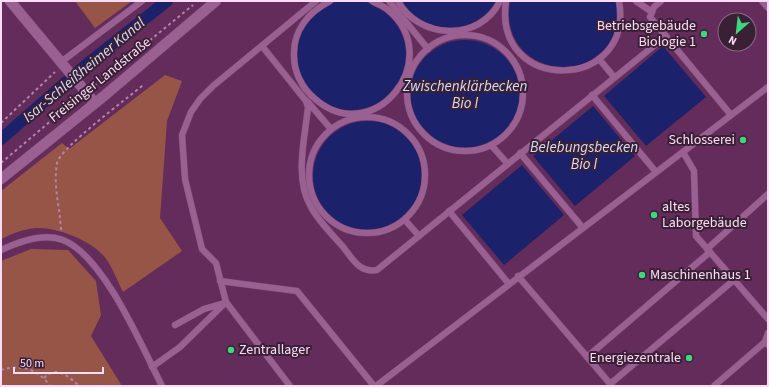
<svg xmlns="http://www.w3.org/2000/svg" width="769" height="387" viewBox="0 0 769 387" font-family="'Source Sans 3',sans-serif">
	<rect width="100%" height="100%" fill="#632c5b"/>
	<g fill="#975547">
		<path d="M75,1H132L95,28Z"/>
		<path d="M165,75L182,81L167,121L160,218L182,251L123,292C117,280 112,266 104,256C90,240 57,227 36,228C23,229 12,234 1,239V191L62,143L69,149Z"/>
		<path d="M31,249L68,250L96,281L101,315L91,336L122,386H1V261Z"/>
	</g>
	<g fill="#1c216c">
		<circle cx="351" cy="55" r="55"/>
		<path d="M401,1H497C474,36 422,41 401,1Z"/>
		<path d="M510,1H617C628,92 496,86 510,1Z"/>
		<circle cx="465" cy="95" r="55"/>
		<path d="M663,46L706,97L646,146L604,96Z"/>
		<path d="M593,106L635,156L575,206L533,156Z"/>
		<circle cx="368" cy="176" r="55"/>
		<path d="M522,165L564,215L504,265L462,215Z"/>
	</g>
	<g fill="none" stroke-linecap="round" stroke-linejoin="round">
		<path stroke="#1c216c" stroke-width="12" d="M1,139L86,65L167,1"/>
		<defs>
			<g id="service">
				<path d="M330,1C309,12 293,30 294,56C294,72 302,88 314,98C373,151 447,59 388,10C384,6 377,4 372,1"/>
				<path d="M389,1L428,49"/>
				<path d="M398,1C418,39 480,43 500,1"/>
				<path d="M506,1C492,95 635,92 619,1"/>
				<path d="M636,1L652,12"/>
				<path d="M661,1L654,7L650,17L731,115"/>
				<path d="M762,1L768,8"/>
				<circle cx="465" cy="93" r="58"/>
				<path d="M262,46L306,101L308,107C305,138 294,178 311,207C319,222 333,235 344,248C353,260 360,273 377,270L666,36"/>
				<path d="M599,59L614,77"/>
				<path d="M61,62L142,1"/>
				<path d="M592,95L656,172"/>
				<path d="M307,101L331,129"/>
				<circle cx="367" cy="175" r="58"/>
				<path d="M491,145L507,163"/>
				<path d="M683,152L694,171L696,236L768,319"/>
				<path d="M520,153L583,228"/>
				<path d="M449,211L509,284"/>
				<path d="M405,220L419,236"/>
				<path d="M707,249L768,194"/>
				<path d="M1,250C18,242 43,232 63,240C104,256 142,347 162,386"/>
				<path d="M518,276L612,386"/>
				<path d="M220,281L297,291L374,386"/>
				<path d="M175,325L204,309L225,303"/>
				<path d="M765,342L768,333"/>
				<path d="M587,357L710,252"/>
				<path d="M152,367L180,347L226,302"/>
				<path d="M610,384L734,280"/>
				<path d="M290,386L226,302L216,263L202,249L185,179L182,135L191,112L200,99L213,86L316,1"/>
				<path d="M376,386L768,87"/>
				<path d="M714,386L765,342L768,345"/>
			</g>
			<path id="minor" d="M10,1L95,103"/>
			<path id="secondary" d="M1,179L104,96L216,1"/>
		</defs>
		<use href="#service" stroke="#7c4d77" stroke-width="7"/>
		<use href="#minor" stroke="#7c4d77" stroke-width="11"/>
		<use href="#secondary" stroke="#7c4d77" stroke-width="11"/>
		<g stroke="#b084a9" stroke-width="2" stroke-dasharray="3 3" stroke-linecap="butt">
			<path d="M94,86L193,5"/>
			<path d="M1,123L55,72"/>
			<path d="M1,163L78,98"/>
			<path d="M61,230C60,207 53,187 57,163C60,148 128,98 143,85"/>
			<path d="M1,370C22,364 38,369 50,386"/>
			<path d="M44,378C57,365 68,376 79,386"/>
		</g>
		<use href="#service" stroke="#9b6092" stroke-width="6"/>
		<use href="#minor" stroke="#9b6092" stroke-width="10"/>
		<use href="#secondary" stroke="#9b6092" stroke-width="10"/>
	</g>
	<g fill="#3fd77d" stroke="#392035" stroke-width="1.5">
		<circle cx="704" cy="34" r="4"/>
		<circle cx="743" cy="140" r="4"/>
		<circle cx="654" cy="215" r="4"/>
		<circle cx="642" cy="275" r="4"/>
		<circle cx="231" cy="350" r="4"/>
		<circle cx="689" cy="358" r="4"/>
	</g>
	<g text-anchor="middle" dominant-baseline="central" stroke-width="4" stroke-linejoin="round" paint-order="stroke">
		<g font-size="14" fill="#fedcf7" stroke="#392035" text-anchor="end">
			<text x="696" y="26">Betriebsgebäude<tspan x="696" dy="16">Biologie 1</tspan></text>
			<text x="735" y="140">Schlosserei</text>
			<text x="662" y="207" text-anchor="start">altes<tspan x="662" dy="16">Laborgebäude</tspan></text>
			<text x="650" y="275" text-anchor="start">Maschinenhaus 1</text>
			<text x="239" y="350" text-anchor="start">Zentrallager</text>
			<text x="681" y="358">Energiezentrale</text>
		</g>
		<g font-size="14" fill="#fedcf7" stroke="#392035">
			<text transform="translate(100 80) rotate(-39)">Freisinger Landstraße</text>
		</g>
		<g font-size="15" font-style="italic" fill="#d7ddf4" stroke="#392035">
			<text transform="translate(84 70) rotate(-40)">Isar-Schleißheimer Kanal</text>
			<text x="465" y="86">Zwischenklärbecken<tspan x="465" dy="17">Bio I</tspan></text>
			<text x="584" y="147">Belebungsbecken<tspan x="584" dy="17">Bio I</tspan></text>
		</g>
	</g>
	<rect width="769" height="387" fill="none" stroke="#fedcf7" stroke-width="4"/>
	<g transform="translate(737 32) rotate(208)"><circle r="19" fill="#392035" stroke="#886b83"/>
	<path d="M0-3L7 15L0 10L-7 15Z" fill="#3fd77d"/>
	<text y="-6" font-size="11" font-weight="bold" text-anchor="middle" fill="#fedcf7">N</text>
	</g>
	<path d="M14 367v6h89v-6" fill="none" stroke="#fedcf7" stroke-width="2"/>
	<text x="20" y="367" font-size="12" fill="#fedcf7" stroke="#392035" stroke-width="3" paint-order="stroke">50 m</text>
</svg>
